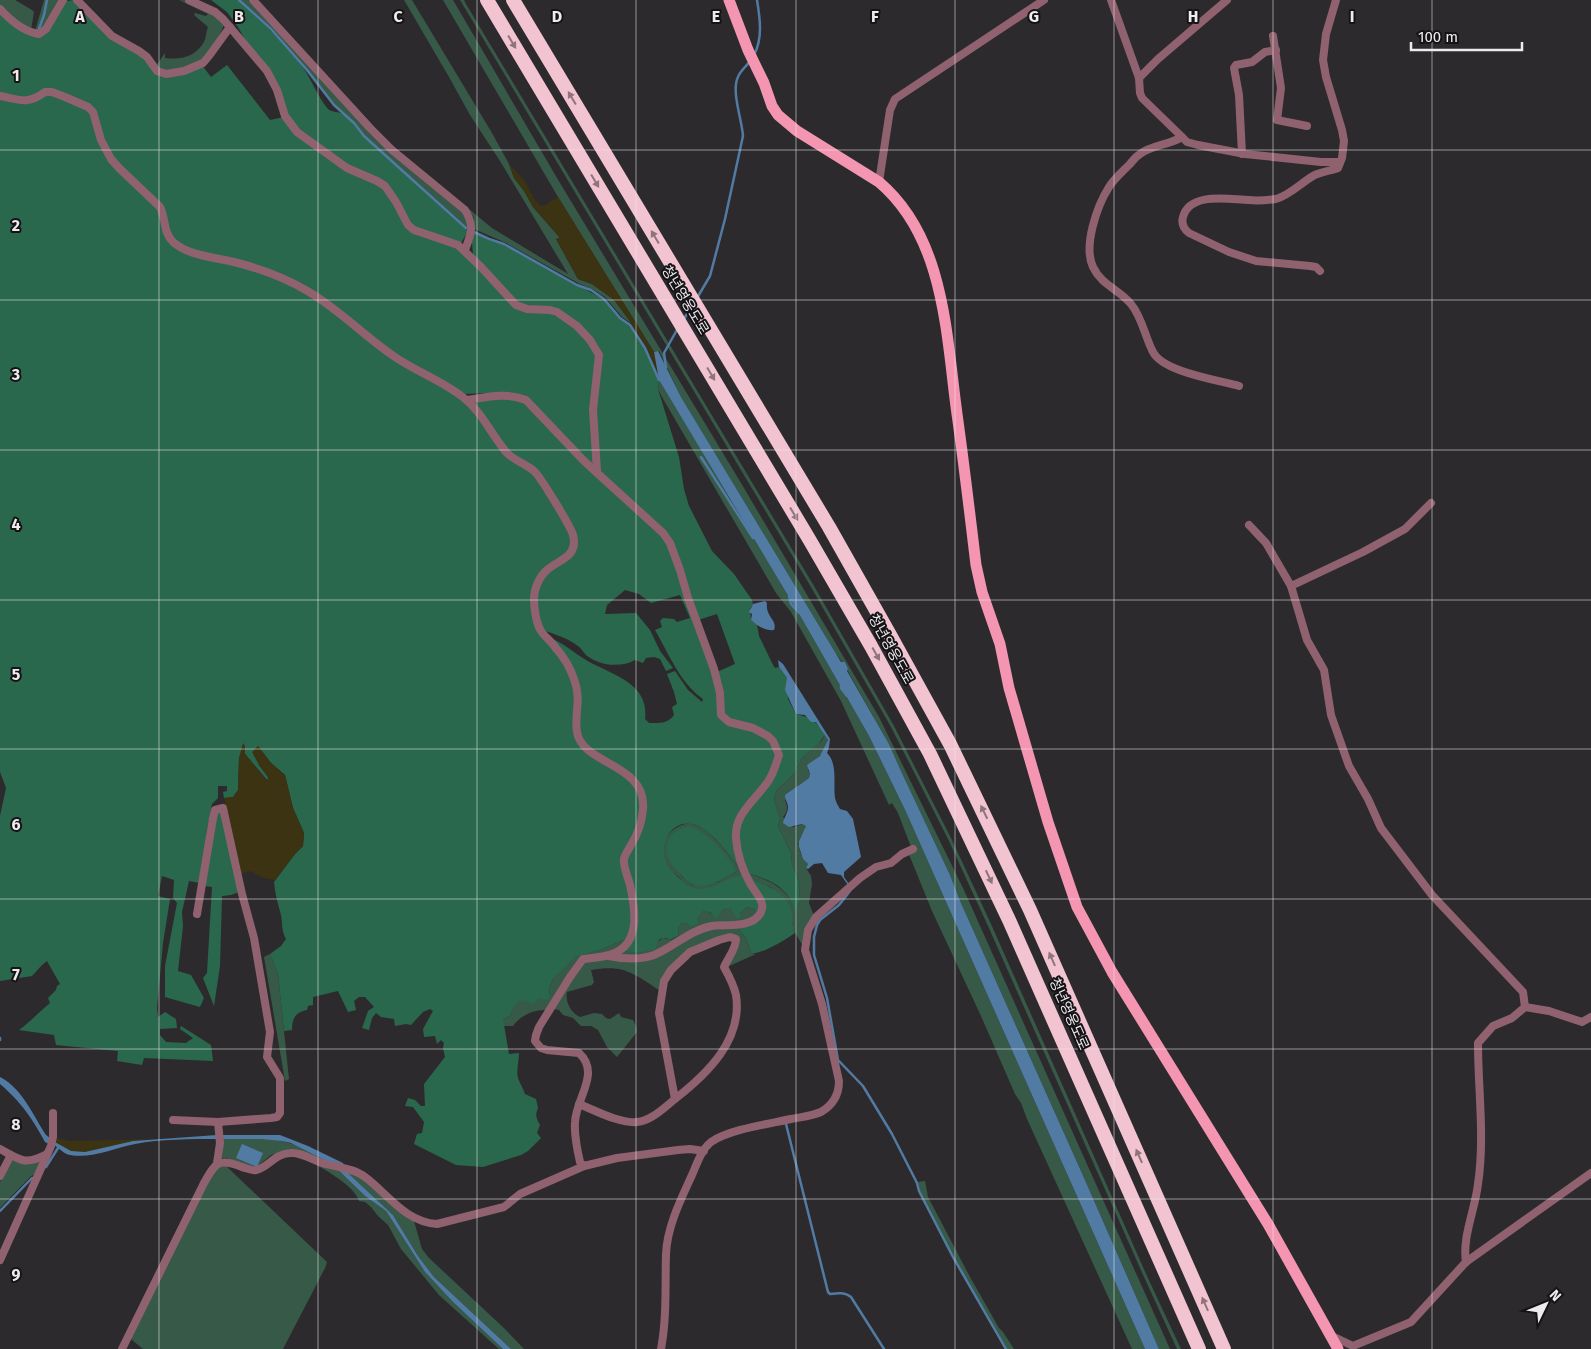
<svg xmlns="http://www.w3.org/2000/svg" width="1591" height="1349" viewBox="0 0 1591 1349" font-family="'Fira Sans','Noto Sans KR',sans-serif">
	<rect width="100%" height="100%" fill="#2d2a2e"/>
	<g fill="#375948" fill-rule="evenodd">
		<path d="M0,0H15L32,10L34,12L31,30L24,26L0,6Z"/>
		<path d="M44,0H60L44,28L35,31Z"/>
		<path d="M179,0C194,0 214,13 224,23C223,33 210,52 202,59C193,68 165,76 156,66L165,53V58C181,60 195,57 204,42C206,38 206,32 208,27L194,15L195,13L206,16L208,14Z"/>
		<path d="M240,0H248L328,86L462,211L468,224V228L364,135L355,123L334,105L307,70L271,29Z"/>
		<path d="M257,0L390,144L492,228L568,274L500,161L470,115L449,77L404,0H412L492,133L509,164L514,178L524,191L533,207L560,238L556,239L578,279L592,284L614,300L632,324L622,317L605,297L592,289L578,283L504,242L474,229V218L471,213L390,146Z"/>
		<path d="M443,0H453L557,178L741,483L879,717L963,888L1170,1349H1159L1085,1180L961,903L950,875L901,771L889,744L847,670L848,667L845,662H842L835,652L681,397L659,351L654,352L558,197Z"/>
		<path d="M460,0H464L466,4L814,586L894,726L951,838L991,924L1147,1276L1181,1349H1177L1144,1277L988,926L948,839L891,727L811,587Z"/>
		<path d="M659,380L802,619L869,736L906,812L1145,1349H1132L1121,1325L1027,1119L1021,1103L1015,1094L981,1016L932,911L908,852L911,847L898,813L892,803L889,805L841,701L791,612L776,593L662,397L658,389Z"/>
		<path d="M825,735L828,740L824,751L820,756L812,762L808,770L810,774L809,778L799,785L785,800C788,807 788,811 783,817L793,827L803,824L806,826C805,831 802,834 800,838C796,847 802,858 808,864L806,868L811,876L812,884L809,903L814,916L804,948L793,929V923L772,888L750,879L748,873C768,880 791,889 794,912L800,901L799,881L792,864L791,853L778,826L780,819L774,799L775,794L778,789L794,774L802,758L822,740Z"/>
		<path d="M689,823C711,828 724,850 738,866L742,869L745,876C740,877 735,878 730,880C718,883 706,892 692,888C687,886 683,882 680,878C675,874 669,869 666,864C656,844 669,827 689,823ZM670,837L714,843L737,871L718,882L693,885C677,874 662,857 670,837Z"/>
		<path d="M747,907L754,909L758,914L747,921L715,924L653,954L621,957L619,953L623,950L656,943L663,938L671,940L679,935L678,928L681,924L686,923L688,924L697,919L701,911L706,910L713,915L720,913L725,908H730L734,913H740Z"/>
		<path d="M738,928L747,940L751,953L756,954L727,967L738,937L688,950L659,990C633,973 623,964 591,970L594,982L592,985L567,992C565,1002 571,1013 580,1017L594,1013L602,1014L606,1018L610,1019L619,1013L621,1017L633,1020L636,1026L637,1032L617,1057L607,1047L598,1030L591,1026H581L573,1018L563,1015L559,1010L553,1009L584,960L607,957L636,960L706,930Z"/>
		<path d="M628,938L615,951L583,957L548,1010C534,1009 521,1015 513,1026H503V1019L510,1016L514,1005L520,1000L550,995L549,988L553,979L574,957L600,950Z"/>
		<path d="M270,954L278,974L289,1079L285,1081L264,957Z"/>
		<path d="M223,1139C244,1139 268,1136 289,1143C301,1146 313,1154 324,1160L286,1150L271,1155L255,1168L227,1158H222Z"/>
		<path d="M304,1157L337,1169L365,1196L386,1211L425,1272L452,1301L503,1349H499L490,1341L439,1295L401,1249L388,1225L378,1216L371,1207L365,1202L359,1201C354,1184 319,1167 304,1157Z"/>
		<path d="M13,1160L40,1161L36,1174L31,1176L0,1208V1182Z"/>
		<path d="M223,1163L327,1262L325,1268L283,1349H143L131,1339H129L213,1171Z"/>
		<path d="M348,1173L364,1177L414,1221L422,1249L429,1258L505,1329L524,1349H511L434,1277L418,1256L393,1215Z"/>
		<path d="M925,1181L928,1197L970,1277L999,1328L1003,1332L1014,1349H1007L953,1256L920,1191L918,1182Z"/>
	</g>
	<g fill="#2a684d">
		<path d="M74,0L138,53L156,73L202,65L211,77L227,65L270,120L284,117L296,134L384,188L406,226L457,246L515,307L549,312L576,327L588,341L597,356L595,463L592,466L534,405L491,393L463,394L417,369L309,290L181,245L171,236L165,213L133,180L106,148L95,111L52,91L29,99L0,95V12L39,36L66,1Z"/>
		<path d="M211,0H238C260,21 284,41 302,66C312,80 317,96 328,109C333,113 338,111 342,114C351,119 357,129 363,136L467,230V233L461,243L415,229L393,194L357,171L292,124L238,27L227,12Z"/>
		<path d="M45,93L88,108L104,149L159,208L173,243L282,280L341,316L466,401L501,447L534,473L570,529L571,548L537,581L536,620L555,648L574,681L579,742L628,777L643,801L641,817L626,850L634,911L628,938L600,950L575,957L553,979L549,988L550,996L548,1000L538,998L536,1002L532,1004C519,995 514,1005 510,1016L503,1019L509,1054L519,1053C519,1061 516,1071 518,1078C520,1084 523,1088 525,1094L536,1099L538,1108C535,1115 536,1118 540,1125L537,1133L541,1138L528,1151L521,1155L483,1167L456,1165L414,1144L417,1134L422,1133L424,1122L413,1107L405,1106L408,1098L415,1100L421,1106H425L424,1084L445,1057L443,1048L444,1043L441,1040L437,1044L435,1036L424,1037L423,1029L433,1011L430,1009L423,1012L411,1025L406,1024L395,1026L394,1019L381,1017L376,1013L372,1018L369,1030L362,1028L368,1011L374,1007L365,997H359L354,1001L356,1010L348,1012L338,991L313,997V1005L308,1006L307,1010C295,1012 292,1019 292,1030L284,1031L278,974L270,954L281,946L286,939C281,930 283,925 281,915C278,904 275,894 274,882L295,854L303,846L304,833L293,808L285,775L271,763L258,746L259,765L268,777V781L245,754V746L239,758L238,790L233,797L224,798L223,792L227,791V786H218V798L212,804L207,829L200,883L189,881L182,912L183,926L178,971L191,975L204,998L200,1007L165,997V966L177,903L173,898L174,880L162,876L158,896L170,899L163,943L157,1008L158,1017L165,1012L176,1019L177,1028L160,1029V1035L166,1042L186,1043L193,1038L180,1029L181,1026L211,1045L213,1061L144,1058L142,1065L117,1061L118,1051L56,1045L54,1035L19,1030C30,1022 39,1012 50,1003L48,998L56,990L57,986L60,984L47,961L42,965L32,976L0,981V816L6,788L0,772V98L14,102Z"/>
		<path d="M473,232L488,240L504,245L603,299L629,326L645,348L659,380L658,389L679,457L684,489L689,506L712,551L734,574L752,600L753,604L750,609L751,620L757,625L759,636L773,665L775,668L779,667L787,678L788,699L796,714C812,718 817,721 825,735L818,744L802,758L794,774L778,789L775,794L774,799L780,819L778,826L791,853L792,864L799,881L800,901L794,913C791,888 770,880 748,873L739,847V824L777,769L775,740L730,720L723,714L717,672L735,664L717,614L698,620L672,542L614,486L601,472L599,467L595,429L601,355L557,311L522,307L473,256L472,242Z"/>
		<path d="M493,397L525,401L669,543L713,669L720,715L760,732L776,749L774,768L736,823L742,869L738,866C727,853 716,836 700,827C677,814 657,840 666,862C668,868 674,873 678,877C683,881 688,887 694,888C715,892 728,874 745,876L761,904L758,914L754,909L747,907L740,913V918H737L730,908H725L720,913L718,917L714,918C712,912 707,910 702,911L697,919L698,923L692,926L686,923L681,924L678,928L679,935L670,940L666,938L660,939L657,943L656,949C645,952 634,954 623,950L633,934L626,859L644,818L638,783L587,746L579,733V690L549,637C563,643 573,652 586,660C609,674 650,682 645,719L649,723C659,723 668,724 674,715L672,707L677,704L674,692L667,674L675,671L688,690L702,702L703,699C680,683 669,654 655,630L662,627L660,621L663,618L674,619L677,622L690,618L680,595L651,603L639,594L625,590L607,605L605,614L636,613L650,630L660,651L673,668L666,671L660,659L654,657L646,658L643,663L635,660C621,668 599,666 586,655C583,652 581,648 578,646C568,638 554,634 542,630L536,600L540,583L576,543L542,476L510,454L472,400Z"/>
		<path d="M217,812L221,813L239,892L231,895L222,896L220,966L214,1006L203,978L207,973L212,887L204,886Z"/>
		<path d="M689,826C707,831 727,855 737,871C725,878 709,889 694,885C689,883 685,879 681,875C662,858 659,833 689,826Z"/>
		<path d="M750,879C767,885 789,894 792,914C793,921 792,927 795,933C785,940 763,954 751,953L747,940L738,928L763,913Z"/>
	</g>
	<g fill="#3b3312">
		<path d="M509,164L525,181L534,199L542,207L558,197L654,352L659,380L647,348L623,311L614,300L605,293L592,284L578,279L556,239L560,238L533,207L524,191L514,178Z"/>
		<path d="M243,743L245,746V754L267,781L268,777L259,765L252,752L258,746L271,763L285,775L293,808L304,833L303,846L295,854L275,880C266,879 259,877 251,871L241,874L224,798L233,797L238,790L239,758Z"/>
		<path d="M57,1138L69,1141L152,1139L133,1141L85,1152L71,1151L55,1142Z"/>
	</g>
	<g fill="#517ba3">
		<path d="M658,351L681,397L835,652L841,662H845L848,668L847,671L889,744L901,771L950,875L961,903L1085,1180L1159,1349H1145L906,812L869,736L802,619L659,380L654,352Z"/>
		<path d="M765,601L767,603C765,617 778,620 774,630C766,631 757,626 751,620L752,614L749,612L753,604Z"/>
		<path d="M778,660L783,664L830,739L829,747L827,753C838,764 833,783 835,798C836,802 838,806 840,809L847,811L853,819L861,857L844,872V877L849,884L848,885L841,875L828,873L822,863L814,864L808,869L806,868L808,864L803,859L799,847V841L806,826L802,824L789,827L783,823C784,817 788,813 788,807C788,803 785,800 785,795L809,778L810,774L807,765L820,756L828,740L816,722H811L805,715L796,714L785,690L787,678L779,667Z"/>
		<path d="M0,1077C22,1088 33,1115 46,1135L50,1138L49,1144L45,1142C32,1118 21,1102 0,1084Z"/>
		<path d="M217,1135V1139C191,1139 161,1139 135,1144C114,1148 92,1159 70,1155C64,1154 59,1148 54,1145L55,1142L71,1151L85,1152L133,1141Z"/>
		<path d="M223,1135H280L308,1146L343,1163L348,1173L393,1215L418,1256L434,1277L511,1349H503L452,1301L425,1272L386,1211L365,1196L332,1164L291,1143L282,1141L262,1139H223Z"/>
		<path d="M242,1144L263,1153L257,1167L236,1158Z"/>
	</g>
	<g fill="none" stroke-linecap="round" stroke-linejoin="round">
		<g stroke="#517ba3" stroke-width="2.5">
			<path d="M239,0L271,29L307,70L334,105L354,123L364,136L466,228"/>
			<path d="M39,29L44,15L47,0"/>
			<path d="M754,55C763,38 760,18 757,0"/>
			<path d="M474,232L489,239L504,244L577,285L591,290L604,299L620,318L630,325L645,348L659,380"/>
			<path d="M697,298L710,276L725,219L743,136C742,120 731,91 738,77C740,71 746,67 750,61"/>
			<path d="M684,319L691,307"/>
			<path d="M666,368L664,353L678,328"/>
			<path d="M701,457L753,538"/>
			<path d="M789,596L791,604L799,613"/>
			<path d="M841,686V688L847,696"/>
			<path d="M850,891L839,905L820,920L817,925L814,937V955L827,998L838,1060L863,1086L892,1134L917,1183L919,1191L953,1257L1006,1349"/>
			<path d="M0,1038V1040"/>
			<path d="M786,1124L828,1292L830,1294C838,1293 845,1292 851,1297L884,1349"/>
			<path d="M46,1167L58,1148"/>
			<path d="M0,1211L32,1178"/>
		</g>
		<g stroke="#90626f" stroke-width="8">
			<path d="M77,0L112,36L139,51L147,57L157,71L166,74L184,71L203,63L209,56L230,27"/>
			<path d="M189,0L215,12L223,19L267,71L277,90L285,116L297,132L347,168L377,181L385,186L396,202L408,225L414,230L458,245L481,267L516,305L527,309L550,310L557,312L577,326L590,340L599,355L593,410L597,471"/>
			<path d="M253,0L370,128L392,150L465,210C475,226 471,234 465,250"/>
			<path d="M1111,0L1139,78L1140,93L1142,98L1182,137L1187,142L1198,145L1245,154L1321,162H1340"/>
			<path d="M0,9C10,20 24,32 39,34L46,29L63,0"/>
			<path d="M1273,36L1281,88L1277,120L1307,126"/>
			<path d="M1139,78L1158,59L1227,0"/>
			<path d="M0,96C20,100 27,105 45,92H52L65,97L88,107L93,112L101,140L111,159L119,168L160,207C166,219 163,232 173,242C189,256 214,257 234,262C258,268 288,279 309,292C340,310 365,337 395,357C417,372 443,381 464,398C482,412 492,436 507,453C515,461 526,464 534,471C540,476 571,527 573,535C579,557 558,560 547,570C539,577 534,589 534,599C534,608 536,623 541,631C544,636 551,641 555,647C563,656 570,667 574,679C582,700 574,713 577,732C582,765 647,763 643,809C642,822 638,834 631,845C629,849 625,854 624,859C623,867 628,877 630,885C635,908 641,941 615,953C606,957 594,958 583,959L570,977L539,1027L536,1035L535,1041L541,1048L547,1050L579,1053C601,1073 576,1098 575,1122C574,1135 577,1149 580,1162L584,1166L617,1158L678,1150L690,1149L704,1151"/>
			<path d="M1182,137C1169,145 1152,145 1140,154C1135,157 1133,161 1129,165C1122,172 1114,179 1109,187C1097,206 1083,246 1093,267C1102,286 1119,289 1131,304C1142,317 1145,337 1153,352C1163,372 1218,380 1239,386"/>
			<path d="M1242,154L1239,95L1234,68L1236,65L1252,62L1265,52L1276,50"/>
			<path d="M879,182L890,110L895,99L1044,0"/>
			<path d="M1320,271L1316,267L1310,266L1256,261L1229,252L1189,233C1184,229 1181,224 1183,217C1190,191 1231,200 1249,200C1258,201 1268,200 1276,199C1290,195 1301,183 1313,176C1320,172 1330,171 1338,168L1342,158L1344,141L1342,130L1326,77L1323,60L1326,34L1336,0"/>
			<path d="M467,400C487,397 506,392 526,400L584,461L663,533L670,543L680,570L688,598L714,669L720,693L721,715L729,722L753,728L768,736L773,741L779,755C776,764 774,772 769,780C757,799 734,813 736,838C737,854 743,871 751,885C754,890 761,898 762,904C763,907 762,909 761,912C753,929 726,924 712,926C690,930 674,947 654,955C640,960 623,959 609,956"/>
			<path d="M1249,525L1266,543L1291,586L1307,640L1324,670L1331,715L1349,766L1368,799L1381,828L1432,895L1523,992L1525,1007L1512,1018L1493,1026L1478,1043C1478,1090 1485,1137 1478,1184C1475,1210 1462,1237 1466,1262"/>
			<path d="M1291,586L1363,552L1405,529L1431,503"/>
			<path d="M1525,1007L1549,1011L1582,1022L1591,1017"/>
			<path d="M579,1104C594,1110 620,1124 637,1122C651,1121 665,1107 675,1099C707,1074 743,1040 736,995C734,986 729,976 724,967C728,958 736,949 736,939L730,937L719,940L690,952L671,970L664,981L659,1013L675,1099"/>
			<path d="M173,1120L218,1122L271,1118L277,1117L280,1113V1078L267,1057L270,1032L254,938L242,894L223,808L215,810L213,818L197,914"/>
			<path d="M0,1149C20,1160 25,1166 47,1154"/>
			<path d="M217,1163L220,1143L218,1122"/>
			<path d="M0,1176L11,1155"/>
			<path d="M0,1260L51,1146L53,1137V1113"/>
			<path d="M1330,1335L1353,1346L1411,1322L1466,1262L1591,1173"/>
			<path d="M122,1349L204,1183C216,1162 218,1158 242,1167C246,1168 252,1171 256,1170C268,1168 274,1154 290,1153C301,1152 311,1159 322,1163C335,1167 354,1168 365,1177C388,1194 405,1222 437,1224L504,1207L520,1194L584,1166"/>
			<path d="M661,1349C667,1317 665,1286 666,1254C667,1227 681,1199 692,1175C697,1164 701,1150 711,1142C730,1129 769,1124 791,1119C801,1117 812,1116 821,1112C833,1105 839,1094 839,1081L822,1004L805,950L808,930L816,917L860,878L876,867L891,863L902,854L913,849"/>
		</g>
		<path stroke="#f496b2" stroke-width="11" d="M729,0L748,50L764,83L772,106L778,115L797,131L879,182C945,238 946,334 957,414C964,464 970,515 976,565L982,592L1000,644L1009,688L1048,822L1077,907L1112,972L1268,1224L1338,1349"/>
		<g stroke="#f2c3d0" stroke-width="14">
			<path d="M487,0L809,539L871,646L930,754L1009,920L1199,1349"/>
			<path d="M513,0L829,527L890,635L950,744L1030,910L1224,1349"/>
		</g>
	</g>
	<defs><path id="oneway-solid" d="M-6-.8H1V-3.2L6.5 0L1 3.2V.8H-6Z" transform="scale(1.25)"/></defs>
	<g fill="#8f747c">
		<use href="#oneway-solid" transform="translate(512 42) rotate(59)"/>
		<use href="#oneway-solid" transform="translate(572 98) rotate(-121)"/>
		<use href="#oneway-solid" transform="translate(595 181) rotate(59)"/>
		<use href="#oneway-solid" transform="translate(655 237) rotate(-121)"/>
		<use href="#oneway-solid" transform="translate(711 374) rotate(59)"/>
		<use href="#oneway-solid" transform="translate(794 514) rotate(59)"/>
		<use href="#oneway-solid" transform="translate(876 654) rotate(61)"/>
		<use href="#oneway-solid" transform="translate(984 812) rotate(-116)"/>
		<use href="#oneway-solid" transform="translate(989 877) rotate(65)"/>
		<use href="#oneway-solid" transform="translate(1052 959) rotate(-114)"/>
		<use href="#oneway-solid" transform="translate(1139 1156) rotate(-114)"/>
		<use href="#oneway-solid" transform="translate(1205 1304) rotate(-114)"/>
	</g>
	<path fill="none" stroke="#edebee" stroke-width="1" stroke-opacity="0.55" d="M159,0V1349M318,0V1349M477,0V1349M636,0V1349M796,0V1349M955,0V1349M1114,0V1349M1273,0V1349M1432,0V1349M0,150H1591M0,300H1591M0,450H1591M0,600H1591M0,749H1591M0,899H1591M0,1049H1591M0,1199H1591"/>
	<g text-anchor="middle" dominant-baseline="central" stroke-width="4" stroke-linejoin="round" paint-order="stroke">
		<g font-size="14" fill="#edebee" stroke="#151315">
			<text transform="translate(685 300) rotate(59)">청년영웅도로</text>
			<text transform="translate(891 649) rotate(61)">청년영웅도로</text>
			<text transform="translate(1069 1014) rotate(66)">청년영웅도로</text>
		</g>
	</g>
	<g font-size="16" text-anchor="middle" font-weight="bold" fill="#edebee" stroke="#151315" stroke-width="4" stroke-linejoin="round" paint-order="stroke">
		<text x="80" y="22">A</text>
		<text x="239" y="22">B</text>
		<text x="398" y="22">C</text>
		<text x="557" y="22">D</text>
		<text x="716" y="22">E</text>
		<text x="875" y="22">F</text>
		<text x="1034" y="22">G</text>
		<text x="1193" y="22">H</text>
		<text x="1352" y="22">I</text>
		<text x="16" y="81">1</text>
		<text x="16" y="231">2</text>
		<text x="16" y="380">3</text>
		<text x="16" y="530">4</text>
		<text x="16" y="680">5</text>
		<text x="16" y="830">6</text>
		<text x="16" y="980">7</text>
		<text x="16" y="1130">8</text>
		<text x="16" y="1280">9</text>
	</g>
	<g transform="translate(1546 1304) rotate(47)" stroke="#151315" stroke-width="4" paint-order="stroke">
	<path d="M0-4L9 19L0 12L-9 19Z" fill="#edebee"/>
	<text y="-8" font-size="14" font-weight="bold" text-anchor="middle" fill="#edebee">N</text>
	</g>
	<path d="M1411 42v8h111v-8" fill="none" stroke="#edebee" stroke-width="2.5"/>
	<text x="1418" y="42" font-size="15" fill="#edebee" stroke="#151315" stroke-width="4" paint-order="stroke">100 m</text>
</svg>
